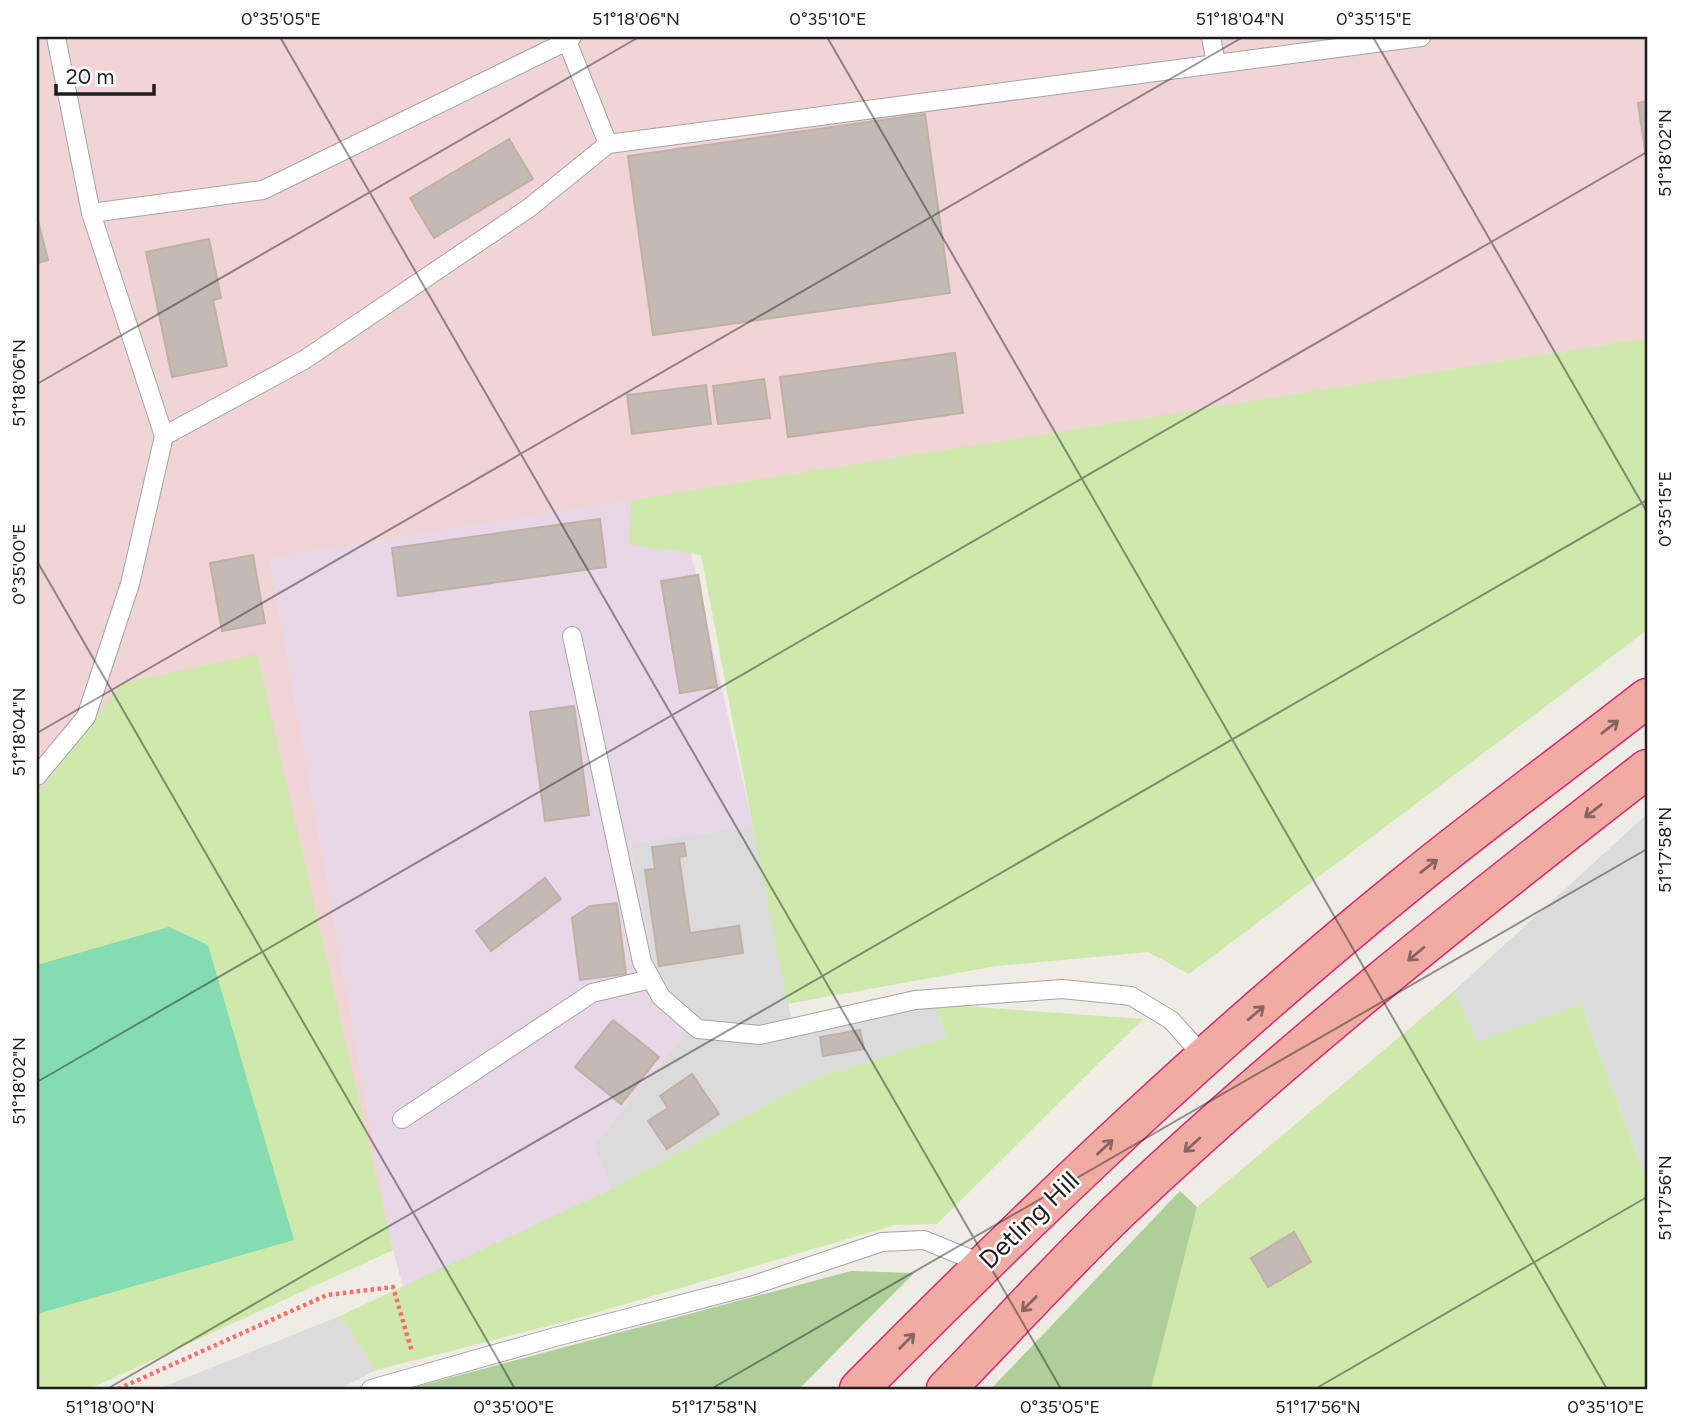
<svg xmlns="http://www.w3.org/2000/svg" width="1684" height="1426" viewBox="0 0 1684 1426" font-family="Figtree,sans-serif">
	<rect width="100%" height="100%" fill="#efebe5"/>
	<g fill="#dcdbdc">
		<path d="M1647,814V1182L1581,1004L1477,1043L1454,991Z"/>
		<path d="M753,826L794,1032L934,1004L947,1037L816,1078L611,1189L594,1145L685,1034L654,963L630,844Z"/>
		<path d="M340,1316L376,1370L340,1389H158Z"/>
	</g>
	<path fill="#f0d4d6" d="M37,37H1647V338L270,558L393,1250L37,1385Z"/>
	<path fill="#e8d7e7" d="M631,500L630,544L691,553L753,826L630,845L654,963L685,1035L594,1145L611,1189L403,1287L393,1250L270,558Z"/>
	<g fill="#cfe8ac" fill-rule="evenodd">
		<path d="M1647,338V630L1189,974L1148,952L996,966L787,1004L701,555L629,544L631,500Z"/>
		<path d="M257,654L393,1250L89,1389H37V795L122,683Z"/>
		<path d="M1454,991L1477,1042L1581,1004L1647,1182V1389H1151L1197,1207ZM1294,1233L1268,1287L1251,1257Z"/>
		<path d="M934,1004L1143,1019L937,1224L895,1225L564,1322L376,1370L340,1316L611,1189L816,1078L947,1037Z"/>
	</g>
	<g fill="#aece9a">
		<path d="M1180,1191L1197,1207L1151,1389H991Z"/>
		<path d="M851,1271L914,1273L799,1389H407Z"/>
	</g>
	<path fill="#84ddb2" d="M169,927L208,945L294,1240L37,1314V965Z"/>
	<g fill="#c4bab4" stroke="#c1b0a7" stroke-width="2">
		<path d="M1647,101V164L1638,103Z"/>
		<path d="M925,114L950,293L653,335L628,156Z"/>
		<path d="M509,139L533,179L434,238L410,198Z"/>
		<path d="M37,217L48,260L37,263Z"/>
		<path d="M209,239L221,298L213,300L227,366L172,377L146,252Z"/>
		<path d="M955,353L963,413L788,437L780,377Z"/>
		<path d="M764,379L770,418L718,424L713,386Z"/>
		<path d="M706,385L711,424L632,434L627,395Z"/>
		<path d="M600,519L606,567L398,596L392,548Z"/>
		<path d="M253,555L265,623L222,631L210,563Z"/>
		<path d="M698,575L717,687L680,693L661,581Z"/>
		<path d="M574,706L589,815L545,821L530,712Z"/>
		<path d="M684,843L686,856L679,857L690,933L739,926L743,953L659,966L645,870L655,869L652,847Z"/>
		<path d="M545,878L561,899L491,951L476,931Z"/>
		<path d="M617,903L626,974L580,980L572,918L590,906Z"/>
		<path d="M613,1020L659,1057L621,1104L575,1067Z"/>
		<path d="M860,1030L864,1049L823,1056L820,1037Z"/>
		<path d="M692,1074L719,1114L667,1149L648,1121L668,1108L660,1096Z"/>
		<path d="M1294,1232L1311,1262L1268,1287L1251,1258Z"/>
	</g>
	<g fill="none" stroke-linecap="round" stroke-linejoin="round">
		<defs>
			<g id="service">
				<path d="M572,37L567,41L608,144"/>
				<path d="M1211,37L1216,63"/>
				<path d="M91,213L263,190L567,41"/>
				<path d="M164,436L304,360L529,208L608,144L1421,37"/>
				<path d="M572,636L642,962L661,997L698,1029L760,1035L915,1000L1062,989L1131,996L1171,1020L1204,1057"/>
				<path d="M37,776L86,717L130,584L164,436L91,213L56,37"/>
				<path d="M402,1119L592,993L651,979"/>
				<path d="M371,1389L555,1337L751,1286L882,1242L924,1240L983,1264"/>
			</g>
			<g id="trunk">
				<path d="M859,1389C1034,1212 1214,1040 1408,883C1486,819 1568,760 1647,698"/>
				<path d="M946,1389C1005,1329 1062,1265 1123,1207C1288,1051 1468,908 1647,769"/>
			</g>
		</defs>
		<use href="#service" stroke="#a5a5a5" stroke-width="20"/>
		<use href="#trunk" stroke="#d72875" stroke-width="41"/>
		<path stroke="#f76f6e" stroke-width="4.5" stroke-dasharray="3.5 3.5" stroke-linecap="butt" d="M118,1389L327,1295L393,1287L412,1352"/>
		<use href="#service" stroke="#fff" stroke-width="18"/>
		<use href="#trunk" stroke="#f0aca3" stroke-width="38"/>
	</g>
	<defs><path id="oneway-shaft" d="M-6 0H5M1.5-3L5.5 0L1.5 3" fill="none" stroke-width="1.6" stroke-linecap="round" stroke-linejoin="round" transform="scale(1.75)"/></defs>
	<g stroke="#876560">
		<use href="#oneway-shaft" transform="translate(1610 727) rotate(-38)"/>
		<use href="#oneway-shaft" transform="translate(1593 811) rotate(142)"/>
		<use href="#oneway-shaft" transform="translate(1429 866) rotate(-38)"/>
		<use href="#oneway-shaft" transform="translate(1416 954) rotate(140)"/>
		<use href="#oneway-shaft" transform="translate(1256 1013) rotate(-41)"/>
		<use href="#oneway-shaft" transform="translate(1192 1145) rotate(138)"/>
		<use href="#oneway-shaft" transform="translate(1105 1147) rotate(-43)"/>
		<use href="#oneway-shaft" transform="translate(1029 1304) rotate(134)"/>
		<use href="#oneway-shaft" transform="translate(907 1341) rotate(-45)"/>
	</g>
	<path fill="none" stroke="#1e1e1e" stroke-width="2" stroke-opacity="0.45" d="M280,37L1061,1389M827,37L1607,1389M1373,37L1647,512M37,384L639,37M37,561L515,1389M37,733L1243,37M37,1082L1647,152M107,1389L1647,500M711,1389L1647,849M1315,1389L1647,1197"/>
	<g text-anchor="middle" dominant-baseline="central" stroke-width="5" stroke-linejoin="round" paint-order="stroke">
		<g font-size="26" fill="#1e1e1e" stroke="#fff">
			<text transform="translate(1029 1220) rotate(-44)">Detling Hill</text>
		</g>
	</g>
	<rect width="1684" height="1426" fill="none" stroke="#ffffff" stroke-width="77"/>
	<path d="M56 84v10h98v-10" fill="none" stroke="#1e1e1e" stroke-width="3.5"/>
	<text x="66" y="84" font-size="21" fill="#1e1e1e" stroke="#ffffff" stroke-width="5" paint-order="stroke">20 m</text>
	<rect x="38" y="38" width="1608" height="1350" fill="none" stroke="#1e1e1e" stroke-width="2.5"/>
	<g font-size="18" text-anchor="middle" fill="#1e1e1e">
		<text x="281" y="25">0°35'05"E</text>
		<text x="636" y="25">51°18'06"N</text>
		<text x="828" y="25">0°35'10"E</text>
		<text x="1240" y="25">51°18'04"N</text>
		<text x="1374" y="25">0°35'15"E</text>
		<text transform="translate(1665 153) rotate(-90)" y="6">51°18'02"N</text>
		<text transform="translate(19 383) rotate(-90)" y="6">51°18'06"N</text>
		<text transform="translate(1665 509) rotate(-90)" y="6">0°35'15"E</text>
		<text transform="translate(19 564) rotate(-90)" y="6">0°35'00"E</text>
		<text transform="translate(19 732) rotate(-90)" y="6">51°18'04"N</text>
		<text transform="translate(1665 850) rotate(-90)" y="6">51°17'58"N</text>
		<text transform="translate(19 1081) rotate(-90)" y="6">51°18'02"N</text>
		<text transform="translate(1665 1198) rotate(-90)" y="6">51°17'56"N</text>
		<text x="110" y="1413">51°18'00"N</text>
		<text x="514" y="1413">0°35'00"E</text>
		<text x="714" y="1413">51°17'58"N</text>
		<text x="1060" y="1413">0°35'05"E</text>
		<text x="1318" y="1413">51°17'56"N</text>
		<text x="1606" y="1413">0°35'10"E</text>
	</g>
</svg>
